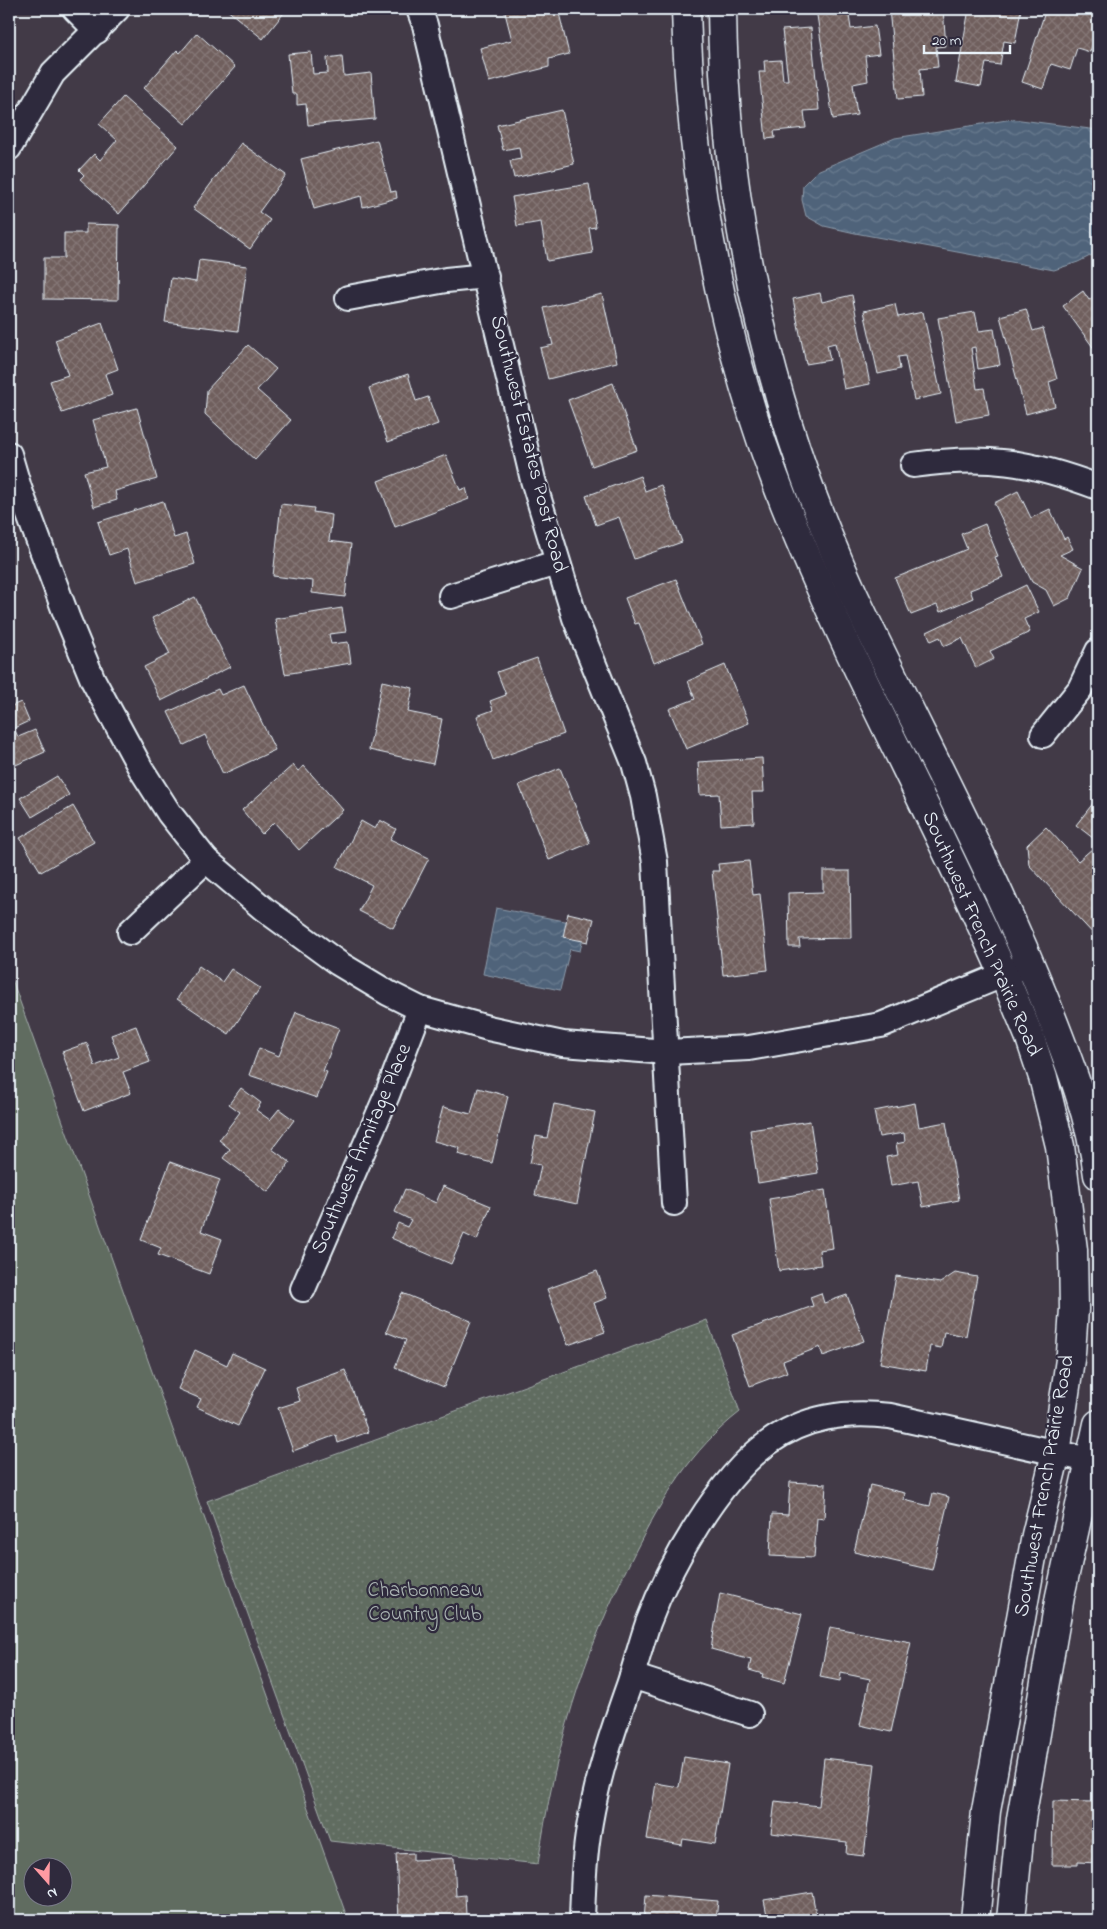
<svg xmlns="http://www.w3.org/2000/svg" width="1107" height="1929" viewBox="0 0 1107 1929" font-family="'Indie Flower',sans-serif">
	<defs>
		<pattern id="park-dots" width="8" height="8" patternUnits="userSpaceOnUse" patternTransform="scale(1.25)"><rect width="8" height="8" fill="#606c61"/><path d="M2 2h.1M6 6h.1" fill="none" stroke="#778178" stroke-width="1.8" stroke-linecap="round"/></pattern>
		<pattern id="water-waves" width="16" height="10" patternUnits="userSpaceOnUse" patternTransform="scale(1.25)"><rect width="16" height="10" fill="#4f637a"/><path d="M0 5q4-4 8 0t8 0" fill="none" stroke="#687a8e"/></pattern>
		<pattern id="building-cross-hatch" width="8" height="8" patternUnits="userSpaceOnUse" patternTransform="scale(1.25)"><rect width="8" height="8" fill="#705f5d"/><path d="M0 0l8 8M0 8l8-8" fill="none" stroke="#847675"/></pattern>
	</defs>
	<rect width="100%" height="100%" fill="#423a47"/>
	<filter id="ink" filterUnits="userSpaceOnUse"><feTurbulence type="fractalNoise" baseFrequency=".02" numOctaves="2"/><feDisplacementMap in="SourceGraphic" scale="10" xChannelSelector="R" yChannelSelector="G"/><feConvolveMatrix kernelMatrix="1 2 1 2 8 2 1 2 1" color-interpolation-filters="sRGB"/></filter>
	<g filter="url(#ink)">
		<path fill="#606c61" stroke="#a4aeac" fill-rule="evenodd" d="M9,971L348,1920H9ZM32,1866H62V1896H32Z"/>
		<path fill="url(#park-dots)" stroke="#a4aeac" d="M707,1320L740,1412C691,1450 662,1499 634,1554C581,1658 555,1749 538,1864L330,1841L207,1501Z"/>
		<g fill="url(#water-waves)" stroke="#8c9cac">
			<path d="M1013,119L1098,130V252L1078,262L1054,270L855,233L824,226L806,216L802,200L803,185L817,171L895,138Z"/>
			<path d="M496,908L586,925L580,951L570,949L560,990L483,974Z"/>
		</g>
		<g fill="url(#building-cross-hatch)" stroke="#e8f1f8">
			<path d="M226,9H287L263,39Z"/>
			<path d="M504,9H558L569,54L549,59V67L489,82L480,48L512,40Z"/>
			<path d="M816,9H848L851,29L875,26L879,54L865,56L868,81L853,84L857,115L833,119Z"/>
			<path d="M889,9H943L946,46L936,47L938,67L920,69L922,97L898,99Z"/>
			<path d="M969,9H1021L1015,43L1004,41L1000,65L986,63L981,87L956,82Z"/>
			<path d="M1046,9H1084L1083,11L1098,16V27L1090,52L1077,48L1070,70L1051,64L1043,89L1022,82Z"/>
			<path d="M811,28L819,110L804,111L806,128L774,131L775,138L766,139L759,72H765L764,61L781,60L783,80H788L782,30Z"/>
			<path d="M197,33L235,67L185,124L144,88L177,50L180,53Z"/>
			<path d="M311,52L313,74L328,73L327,58L342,56L344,76L371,73L375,119L308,125L306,104L297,105V94H292L288,54Z"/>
			<path d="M1098,79V99L1091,97Z"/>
			<path d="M123,97L178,146L119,214L80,179L84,175L79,170L94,154L100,160L117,140L99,124Z"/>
			<path d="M562,110L574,164L514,178L510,161L521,159L519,147L503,150L497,125Z"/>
			<path d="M377,140L391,192L396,191L397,198L363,207L361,196L314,209L301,159Z"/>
			<path d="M241,143L286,175L259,212L270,220L250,249L193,208Z"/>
			<path d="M589,184L596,227L589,228L593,253L547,261L541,222L517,226L512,197Z"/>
			<path d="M86,224L119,225L118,300L44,299V258H64V233H86Z"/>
			<path d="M199,260L247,266L238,331L165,322L171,278L196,282Z"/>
			<path d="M1083,291L1089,300L1098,294V354L1063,306Z"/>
			<path d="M820,293L822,302L852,295L870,384L844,389L835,343L827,345L830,360L806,364L793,299Z"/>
			<path d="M602,294L617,362L548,379L540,348L553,345L544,308Z"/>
			<path d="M895,304L898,317L923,312L941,394L914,400L905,356L898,357L900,369L878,374L864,311Z"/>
			<path d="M1026,309L1033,331L1043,328L1057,379L1049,382L1055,406L1026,414L1000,316Z"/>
			<path d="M975,312L979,331L994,329L1000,365L978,369L975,347L971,348L977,389L984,388L989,415L956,421L938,318Z"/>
			<path d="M102,323L118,369L105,374L112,395L62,413L50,381L68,375L55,340Z"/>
			<path d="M248,345L276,369L257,390L291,420L255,460L205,414L207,390Z"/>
			<path d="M408,374L416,401L428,397L438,424L388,442L369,388Z"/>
			<path d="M613,383L637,450L592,466L568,400Z"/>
			<path d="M137,408L157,479L115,491L117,500L94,507L84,472L106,467L93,420Z"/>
			<path d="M446,455L460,490L466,488L469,499L395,527L378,481Z"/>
			<path d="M640,476L645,491L661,485L682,542L634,559L619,517L596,525L586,496Z"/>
			<path d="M1018,491L1031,518L1050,509L1064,539L1067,537L1073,549L1060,555L1083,568L1070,598L1054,606L1046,590L1032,582L994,503Z"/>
			<path d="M163,501L174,538L186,534L195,564L137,582L127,549L109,555L98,522Z"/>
			<path d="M281,504L314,508L313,512L332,515L329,541L351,544L345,597L312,593L313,581L273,576Z"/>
			<path d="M985,524L998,556L995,557L1003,577L970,590L973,598L940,612L937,605L911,615L895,578L967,549L961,534Z"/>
			<path d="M676,579L702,644L654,663L639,623L635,624L625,598Z"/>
			<path d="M1026,585L1039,612L1024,619L1030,632L990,651L994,659L976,668L962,638L944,646L940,637L931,641L927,632Z"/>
			<path d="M195,597L230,667L161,701L144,667L170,654L152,618Z"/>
			<path d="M342,608L346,632L329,634L331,644L348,642L351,663L285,674L275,619Z"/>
			<path d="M537,658L564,734L493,760L477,716L493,710L490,701L506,695L497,672Z"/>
			<path d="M725,665L749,723L686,749L669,709L695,699L688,681Z"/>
			<path d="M382,681L413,688L408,712L442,719L433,764L369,750Z"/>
			<path d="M244,685L275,750L223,774L205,735L184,745L168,712L218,689L221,695Z"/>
			<path d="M21,702L29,721L14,728L18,737L35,730L45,752L9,768V707Z"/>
			<path d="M762,758L764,792H752L754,823L721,825L719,794L700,795L698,762Z"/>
			<path d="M293,765L298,771L304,766L343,810L299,850L274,822L262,834L242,810Z"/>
			<path d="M560,768L590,843L549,860L519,785Z"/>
			<path d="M57,776L69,795L32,817L20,798Z"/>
			<path d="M1098,797V842L1076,825Z"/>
			<path d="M73,806L94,842L41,872L20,838Z"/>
			<path d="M380,820L396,829L390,839L429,858L393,928L359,911L372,885L337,867L361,821L375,829Z"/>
			<path d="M1046,827L1078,861L1093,848L1098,853V939L1029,865L1027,845Z"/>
			<path d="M749,861L753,895L760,894L768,970L723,975L712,871H719L718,864Z"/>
			<path d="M823,871H850L851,938L799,939L800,947H789L788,893L823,892Z"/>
			<path d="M568,913L594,919L588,942L563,937Z"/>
			<path d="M199,966L222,982L231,969L260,988L229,1034L177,999Z"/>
			<path d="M296,1012L339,1028L323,1071L327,1072L317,1098L249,1075L259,1048L279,1056Z"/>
			<path d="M136,1026L150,1062L123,1072L131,1093L84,1111L62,1052L87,1043L95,1066L119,1057L111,1035Z"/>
			<path d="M241,1088L261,1103L256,1110L270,1120L279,1109L294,1120L272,1149L290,1162L268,1192L223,1158L230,1149L219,1140L240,1112L229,1104Z"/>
			<path d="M478,1088L508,1096L492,1163L458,1154L460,1148L434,1141L443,1107L471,1114Z"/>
			<path d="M915,1103L919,1127L946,1122L959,1200L923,1207L918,1181L891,1186L886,1157L898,1155L896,1144L905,1142L904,1133L879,1137L874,1111Z"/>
			<path d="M554,1104L595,1112L577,1204L535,1195L541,1165L530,1163L536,1136L547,1138Z"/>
			<path d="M810,1121L818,1173L758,1183L750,1130Z"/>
			<path d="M170,1162L220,1180L201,1231L222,1239L209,1274L158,1255L161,1248L141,1240Z"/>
			<path d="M443,1186L491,1206L477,1240L464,1234L451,1264L391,1238L398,1223L407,1227L411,1220L395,1212L405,1189L436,1203Z"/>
			<path d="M825,1190L833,1248L819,1250L821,1265L779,1271L769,1199Z"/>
			<path d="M597,1271L607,1298L594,1303L605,1332L568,1345L547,1289Z"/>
			<path d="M955,1273L977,1277L966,1336L944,1332L941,1348L930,1346L926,1371L880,1363L896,1276L940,1283Z"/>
			<path d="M402,1293L471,1321L444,1387L395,1367L406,1340L386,1332Z"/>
			<path d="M821,1293L824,1303L847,1295L864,1341L823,1356L820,1347L783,1361L787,1372L750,1386L732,1335L813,1306L810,1297Z"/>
			<path d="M195,1350L227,1365L232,1353L265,1368L238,1426L197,1407L201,1399L178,1389Z"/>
			<path d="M345,1370L368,1432L338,1443L336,1435L293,1451L278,1408L300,1401L296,1388Z"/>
			<path d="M790,1482L826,1484L824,1519L817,1518L814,1558L770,1556L772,1514L788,1515Z"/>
			<path d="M870,1485L905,1493L904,1500L930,1506L933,1493L949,1497L932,1570L854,1552Z"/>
			<path d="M720,1593L802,1614L784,1683L762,1677L763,1674L749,1670L751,1660L711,1649Z"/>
			<path d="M830,1627L911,1642L891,1732L860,1725L870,1679L841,1673L840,1681L820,1677Z"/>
			<path d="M1098,1638V1694L1090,1693Z"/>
			<path d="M684,1757L728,1764L715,1844L683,1839L682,1845L647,1839L656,1783L679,1787Z"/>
			<path d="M824,1758L875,1764L864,1856L846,1854L847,1842L771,1833L775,1801L819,1806Z"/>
			<path d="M1094,1780H1098V1863L1078,1862V1865H1052L1053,1801L1093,1802Z"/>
			<path d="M413,1853V1860L454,1858L456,1896L465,1895L466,1915L482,1914V1920H399L396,1854Z"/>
			<path d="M812,1892L817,1920H768L764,1900Z"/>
			<path d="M646,1895L718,1901L716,1920H644Z"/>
		</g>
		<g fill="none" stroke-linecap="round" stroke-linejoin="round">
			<defs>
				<g id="street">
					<path d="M75,9L97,31"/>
					<path d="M419,9L425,25L533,480L575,618L634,763L643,796L655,862L674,1203"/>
					<path d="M9,148L53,73L117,9"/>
					<path d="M348,298L446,280L486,276"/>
					<path d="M9,454L19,488L67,617L93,680L141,769L169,813L206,860L264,909L338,963L388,993L420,1009L488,1028L563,1044L667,1052L749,1048L881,1025L1022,967"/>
					<path d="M913,465C986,455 1029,461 1098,487"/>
					<path d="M451,596L556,563"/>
					<path d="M1043,735L1080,689L1098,651"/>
					<path d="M130,932L206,860"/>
					<path d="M303,1289L387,1095L420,1009"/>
					<path d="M632,1676L750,1714"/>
					<path d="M582,1920C583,1888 584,1855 590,1822C598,1775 613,1730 629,1685C636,1664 641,1643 648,1623C669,1566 718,1479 768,1443C805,1416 846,1411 890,1416L1098,1462"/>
				</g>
				<g id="secondary">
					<path d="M686,9C690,178 723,350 786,507C850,666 935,817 1004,975L1030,1038L1043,1077L1060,1146L1073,1250L1074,1309L1071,1353L1056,1453L1036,1535L986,1811L975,1920"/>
					<path d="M722,9C724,219 774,432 866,621C927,748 994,872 1046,1003C1068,1059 1091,1116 1098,1175"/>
					<path d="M1011,1920L1021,1819L1060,1596L1098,1424"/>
				</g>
			</defs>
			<use href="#street" stroke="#e8f1f8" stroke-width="28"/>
			<use href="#secondary" stroke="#e8f1f8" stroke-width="31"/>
			<use href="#street" stroke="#2f2a3d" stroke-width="24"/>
			<use href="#secondary" stroke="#2f2a3d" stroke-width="28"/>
		</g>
	</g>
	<g text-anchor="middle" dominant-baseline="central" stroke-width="4.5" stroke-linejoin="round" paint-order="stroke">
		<g font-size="21" fill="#e8f1f8" stroke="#2f2a3d">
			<text transform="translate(528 444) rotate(76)">Southwest Estates Post Road</text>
			<text transform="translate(981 934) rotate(66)">Southwest French Prairie Road</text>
			<text transform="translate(362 1149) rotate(-67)">Southwest Armitage Place</text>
			<text transform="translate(1045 1486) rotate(-80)">Southwest French Prairie Road</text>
		</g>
		<g font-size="21" fill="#abb5b4" stroke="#2f2a3d">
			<text x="425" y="1591">Charbonneau<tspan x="425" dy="24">Country Club</tspan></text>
		</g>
	</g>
	<rect width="1107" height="1929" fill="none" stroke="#2f2a3d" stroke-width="30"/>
	<rect x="15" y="15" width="1077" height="1899" fill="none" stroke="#e8f1f8" stroke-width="2" filter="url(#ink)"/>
	<g transform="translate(48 1882) rotate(160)"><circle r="24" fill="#2f2a3d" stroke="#797a88"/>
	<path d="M0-4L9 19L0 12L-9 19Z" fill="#ff9aa2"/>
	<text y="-8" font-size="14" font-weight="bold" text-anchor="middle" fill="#e8f1f8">N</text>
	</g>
	<path d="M924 45v8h86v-8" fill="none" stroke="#e8f1f8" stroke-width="2.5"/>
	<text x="932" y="45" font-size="15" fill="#e8f1f8" stroke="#2f2a3d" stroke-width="4" paint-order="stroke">20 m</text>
</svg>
